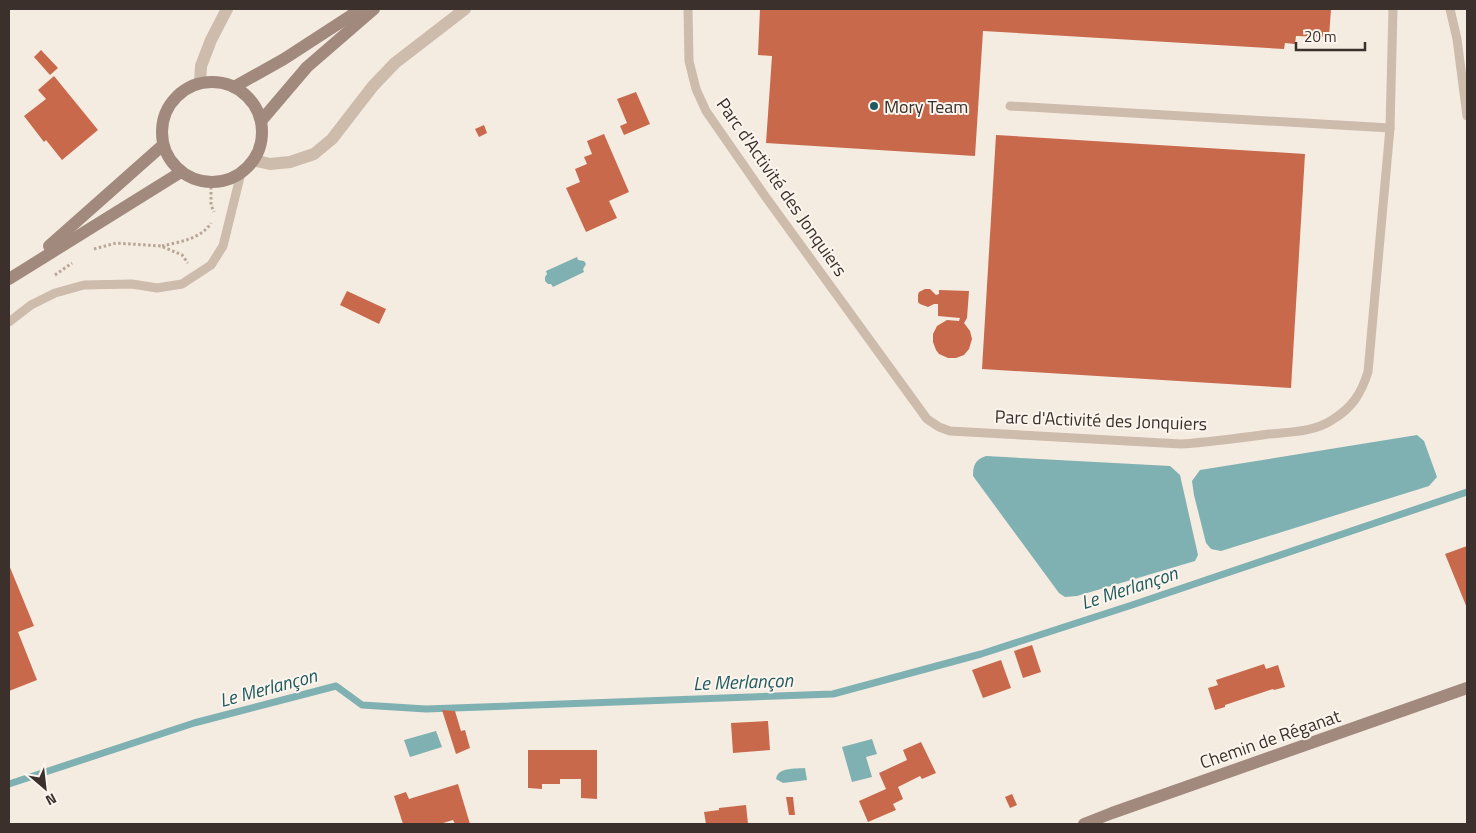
<svg xmlns="http://www.w3.org/2000/svg" width="1476" height="833" viewBox="0 0 1476 833" font-family="'Titillium Web',sans-serif">
	<rect width="100%" height="100%" fill="#f4ebe1"/>
	<g fill="#7fb0b2">
		<path d="M577,257L578,260L584,261L586,264L583,269L584,272L553,287L551,284H548L545,281V277L547,274L546,271Z"/>
		<path d="M1417,435L1424,441L1437,477L1429,486L1221,551L1211,549L1206,543L1194,495L1192,481L1200,470Z"/>
		<path d="M986,456L1170,466L1180,475L1198,555L1195,561L1077,596L1065,597L1059,593L973,476C973,465 975,460 986,456Z"/>
		<path d="M436,731L442,747L410,757L404,740Z"/>
		<path d="M872,739L877,754L866,757L872,777L852,782L842,747Z"/>
		<path d="M805,768L807,780L783,783L776,779C778,767 795,769 805,768Z"/>
	</g>
	<g fill="none" stroke-linecap="round" stroke-linejoin="round">
		<path stroke="#7fb0b2" stroke-width="7" d="M9,784L194,723L336,686L362,705L426,709L833,694L981,654L1132,605L1467,492"/>
	</g>
	<g fill="#c8694b">
		<path d="M760,9H1331L1329,37L1296,36L1295,44L1285,43L1284,49L983,31L975,156L766,143L772,56L758,55Z"/>
		<path d="M41,50L58,68L50,75L34,57Z"/>
		<path d="M54,76L98,130L62,160L46,140L44,142L24,116L46,99L38,90Z"/>
		<path d="M636,92L650,124L624,135L620,126L627,123L617,99Z"/>
		<path d="M484,125L487,133L479,137L475,129Z"/>
		<path d="M604,134L629,192L609,201L617,218L586,232L566,188L580,182L575,169L587,164L584,157L592,154L587,141Z"/>
		<path d="M996,135L1305,154L1291,388L982,369Z"/>
		<path d="M925,289H930L936,295L939,294V290L969,291L967,318L964,323L970,331L972,339L969,349L964,355L956,358H948L939,354L936,350L933,342V334L937,326L947,320L959,321L960,318L938,316V304H934L928,307L920,304L918,302V295L919,292Z"/>
		<path d="M347,291L386,309L379,324L340,305Z"/>
		<path d="M1467,546V608L1445,554Z"/>
		<path d="M9,565L34,626L18,632L37,680L9,691Z"/>
		<path d="M1032,645L1041,672L1023,678L1014,651Z"/>
		<path d="M1001,660L1011,688L983,698L972,670Z"/>
		<path d="M1264,664L1266,669L1278,665L1285,687L1274,690L1273,689L1225,705V707L1215,710L1208,688L1218,685L1216,680Z"/>
		<path d="M442,710L455,711L461,731L465,730L470,748L456,754Z"/>
		<path d="M768,721L770,750L733,753L731,723Z"/>
		<path d="M921,742L936,773L922,779L920,776L898,787L903,799L893,804L896,810L868,822L859,801L886,789L879,773L907,760L903,750Z"/>
		<path d="M528,750H597V799L581,798V779H560V784H542V789L528,788Z"/>
		<path d="M458,784L470,824H455L453,820L440,824H403L394,796L406,792L409,799Z"/>
		<path d="M1012,794L1017,805L1010,808L1005,797Z"/>
		<path d="M786,797H793L795,815H789Z"/>
		<path d="M746,805L748,824H706L704,812L719,810V808Z"/>
	</g>
	<g fill="none" stroke-linecap="round" stroke-linejoin="round">
		<g stroke="#b9a596" stroke-width="3" stroke-dasharray="2.5 2.5" stroke-linecap="butt">
			<path d="M211,182V205L214,212"/>
			<path d="M162,246C179,242 201,239 211,223"/>
			<path d="M94,249L116,243L161,246L182,255L188,263"/>
			<path d="M55,275L72,263"/>
		</g>
		<g stroke="#cdbbac" stroke-width="9">
			<path d="M688,9L689,61L696,89L706,111L765,196L927,419L939,427L950,431L1181,444C1211,442 1240,438 1269,434C1290,432 1314,432 1332,420C1352,408 1361,394 1368,372L1390,128L1393,9"/>
			<path d="M1450,9L1457,39L1467,116"/>
			<path d="M1010,106L1390,128"/>
			<path d="M9,322L31,305L55,293L84,285L132,284L157,288L182,284L211,265L223,246L241,173"/>
		</g>
		<g stroke="#cdbbac" stroke-width="12">
			<path d="M200,83L201,66L211,40L227,9"/>
			<path d="M253,160L270,164L290,162L314,154L332,139L373,86L395,63L465,9"/>
		</g>
		<g stroke="#a18a7d" stroke-width="12">
			<circle cx="212" cy="132" r="50"/>
			<path d="M234,87L284,59L361,9"/>
			<path d="M261,121L307,67L374,9"/>
			<path d="M49,246L163,145"/>
			<path d="M9,279L181,172"/>
			<path d="M1084,824L1112,813L1467,688"/>
		</g>
	</g>
	<circle fill="#1f5a5e" stroke="#fbf5ee" stroke-width="2" cx="874" cy="106" r="5"/>
	<g text-anchor="middle" dominant-baseline="central" stroke-width="4" stroke-linejoin="round" paint-order="stroke">
		<g font-size="18" fill="#3b302b" stroke="#fbf5ee" text-anchor="start">
			<text x="884" y="106">Mory Team</text>
		</g>
		<g font-size="18" fill="#3b302b" stroke="#fbf5ee">
			<text transform="translate(782 187) rotate(55)">Parc d'Activité des Jonquiers</text>
			<text transform="translate(1101 420) rotate(2)">Parc d'Activité des Jonquiers</text>
			<text transform="translate(1270 739) rotate(-19)">Chemin de Réganat</text>
		</g>
		<g font-size="19" font-style="italic" fill="#1f5a5e" stroke="#fbf5ee">
			<text transform="translate(1129 587) rotate(-18)">Le Merlançon</text>
			<text transform="translate(743 681) rotate(-2)">Le Merlançon</text>
			<text transform="translate(268 687) rotate(-15)">Le Merlançon</text>
		</g>
	</g>
	<rect width="1476" height="833" fill="none" stroke="#3b302b" stroke-width="20"/>
	<g transform="translate(45 788) rotate(152)" stroke="#fbf5ee" stroke-width="4" paint-order="stroke">
	<path d="M0-4L9 19L0 12L-9 19Z" fill="#3b302b"/>
	<text y="-8" font-size="14" font-weight="bold" text-anchor="middle" fill="#3b302b">N</text>
	</g>
	<path d="M1296 42v8h69v-8" fill="none" stroke="#3b302b" stroke-width="2.5"/>
	<text x="1304" y="42" font-size="15" fill="#3b302b" stroke="#fbf5ee" stroke-width="4" paint-order="stroke">20 m</text>
</svg>
